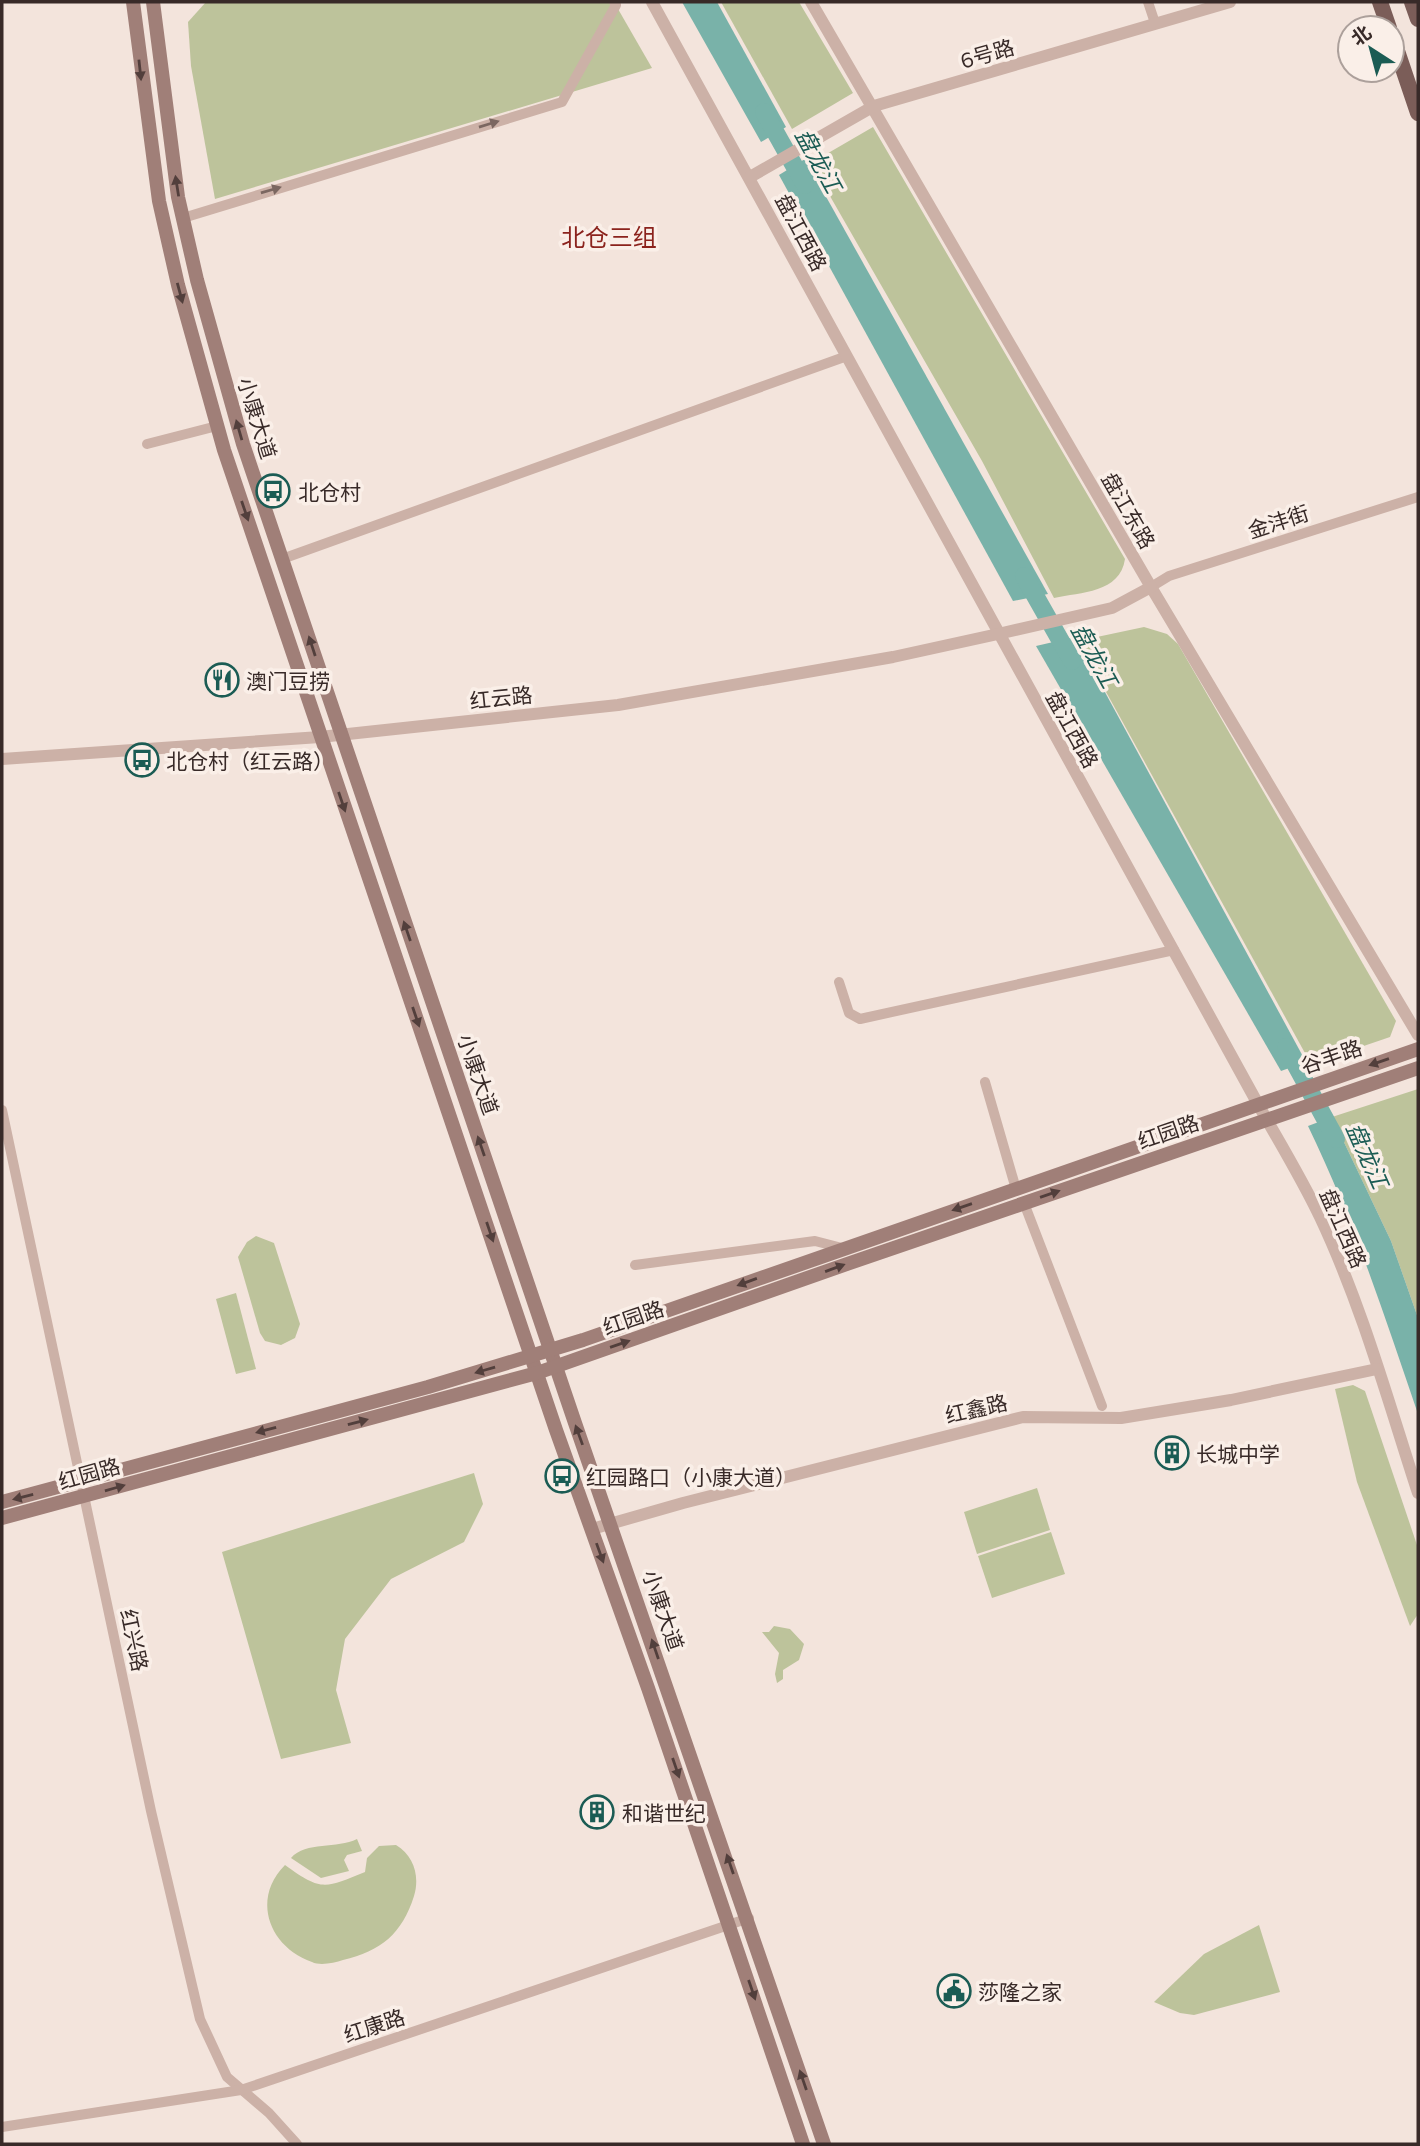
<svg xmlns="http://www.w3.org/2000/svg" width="1420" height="2146" viewBox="0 0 1420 2146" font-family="Commissioner,'Noto Sans SC',sans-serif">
	<rect width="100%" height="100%" fill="#f3e4dc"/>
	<g fill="#bdc39b">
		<path d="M206,2H614L652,68L215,199L191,66L188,22Z"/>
		<path d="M721,2H799L853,93L792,129Z"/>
		<path d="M873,127L1125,559C1120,593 1081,592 1054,598L982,461L811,163Z"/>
		<path d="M1144,627L1167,634L1178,644L1396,1021L1390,1037L1311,1064L1078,641Z"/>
		<path d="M1418,1089V1318L1391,1241L1332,1117Z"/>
		<path d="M256,1236L274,1243L300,1324L295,1338L281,1345L265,1341L260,1333L238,1257L247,1242Z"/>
		<path d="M236,1293L256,1369L236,1374L216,1299Z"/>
		<path d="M1353,1385L1365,1391L1418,1548V1614L1410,1626L1357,1482L1335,1389Z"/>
		<path d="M474,1473L483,1504L464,1542L391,1579L345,1639L336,1690L351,1743L281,1759L222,1552Z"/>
		<path d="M1037,1488L1050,1530L977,1554L964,1512Z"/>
		<path d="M1051,1532L1065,1574L992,1598L978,1556Z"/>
		<path d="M774,1626L790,1629L804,1644L799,1660L783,1670V1679L777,1683L775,1674L779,1653L762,1632H769Z"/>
		<path d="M357,1839L362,1851L347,1855L344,1860L349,1871L321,1878L291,1858C306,1841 337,1849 357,1839Z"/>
		<path d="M396,1845C414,1856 420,1876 414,1896C402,1934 381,1951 343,1960C334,1963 320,1966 312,1962C269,1947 251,1899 285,1865C321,1891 324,1889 365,1872L367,1858L379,1846Z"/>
		<path d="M1259,1925L1280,1992L1194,2015L1180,2013L1154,2002L1204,1954Z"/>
	</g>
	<g fill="#79b2a9">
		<path d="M682,2H717L786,127L761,142Z"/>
		<path d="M805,159L1048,594L1013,601L779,175Z"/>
		<path d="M1075,637L1306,1062L1281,1071L1036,646Z"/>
		<path d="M1332,1117L1391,1241L1418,1318V1414C1385,1317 1353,1219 1308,1126Z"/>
	</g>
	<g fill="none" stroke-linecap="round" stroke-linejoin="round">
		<g stroke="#79b2a9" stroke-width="18">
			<path d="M764,112L805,185"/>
			<path d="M1024,576L1072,661"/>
			<path d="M1286,1047L1336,1139"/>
		</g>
		<g stroke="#ccb1a7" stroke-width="10">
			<path d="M1148,2L1155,23"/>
			<path d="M183,218L562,102L616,5L614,2"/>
			<path d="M147,444L217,426"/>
			<path d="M282,559L847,356"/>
			<path d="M1151,587L1169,576L1418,497"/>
			<path d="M839,982L849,1013L860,1019L1174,950"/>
			<path d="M985,1082L1016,1189"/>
			<path d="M2,1110L151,1811L200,2019L227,2077L269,2113L297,2144"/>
			<path d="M1024,1203L1102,1406"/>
			<path d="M635,1265L815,1241L842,1248"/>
			<path d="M2,2127L241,2090L749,1918"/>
		</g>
		<g stroke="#ccb1a7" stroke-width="12">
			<path d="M652,2L1259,1106C1280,1143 1302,1179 1320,1217C1362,1306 1388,1401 1418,1493"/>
			<path d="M811,2L1151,587L1418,1035"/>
			<path d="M750,177L874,106L1230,2"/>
			<path d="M2,759L320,737L618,705L893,657L998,634L1112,608L1151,587"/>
			<path d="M592,1529L683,1503L1023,1417L1121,1418L1231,1400L1377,1369"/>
		</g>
		<g stroke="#a07f78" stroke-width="14">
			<path d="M133,2L159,201L178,285L224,450L556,1430L648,1688L803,2144"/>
			<path d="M153,2L178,197L197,280L243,444L575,1423L824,2144"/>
			<path d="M2,1502L428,1387L583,1340L1418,1049"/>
			<path d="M2,1518L537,1373L847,1264L1418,1068"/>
		</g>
		<g stroke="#7b5d58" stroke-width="16">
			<path d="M1380,2L1389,28"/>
			<path d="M1412,2L1418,19"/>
			<path d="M1392,36L1418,113"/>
		</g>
	</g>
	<defs><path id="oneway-solid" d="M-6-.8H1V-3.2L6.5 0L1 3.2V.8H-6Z" transform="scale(1.75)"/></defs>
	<g fill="#523f3c">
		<use href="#oneway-solid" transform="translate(140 70) rotate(84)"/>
		<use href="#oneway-solid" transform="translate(177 186) rotate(-99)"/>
		<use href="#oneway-solid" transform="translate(180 293) rotate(75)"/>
		<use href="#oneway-solid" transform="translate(239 430) rotate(-106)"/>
		<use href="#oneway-solid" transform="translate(245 511) rotate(71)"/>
		<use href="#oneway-solid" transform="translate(312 646) rotate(-108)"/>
		<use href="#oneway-solid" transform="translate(342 802) rotate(71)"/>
		<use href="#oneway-solid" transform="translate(407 931) rotate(-109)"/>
		<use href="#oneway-solid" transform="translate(416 1017) rotate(71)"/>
		<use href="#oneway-solid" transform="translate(1379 1062) rotate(161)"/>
		<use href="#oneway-solid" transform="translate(481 1146) rotate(-109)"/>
		<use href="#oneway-solid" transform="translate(1050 1194) rotate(-19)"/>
		<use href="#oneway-solid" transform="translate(962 1207) rotate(161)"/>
		<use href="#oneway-solid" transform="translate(490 1232) rotate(71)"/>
		<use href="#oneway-solid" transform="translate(835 1268) rotate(-20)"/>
		<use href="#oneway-solid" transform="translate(747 1282) rotate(160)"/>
		<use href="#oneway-solid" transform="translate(620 1344) rotate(-19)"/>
		<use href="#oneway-solid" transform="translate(485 1370) rotate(164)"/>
		<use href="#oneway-solid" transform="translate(358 1422) rotate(-15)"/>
		<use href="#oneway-solid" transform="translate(266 1430) rotate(165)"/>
		<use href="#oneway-solid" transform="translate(579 1435) rotate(-110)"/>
		<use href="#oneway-solid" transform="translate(115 1488) rotate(-16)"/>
		<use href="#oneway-solid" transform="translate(23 1497) rotate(166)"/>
		<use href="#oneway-solid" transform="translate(600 1553) rotate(70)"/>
		<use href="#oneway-solid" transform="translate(655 1649) rotate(-109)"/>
		<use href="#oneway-solid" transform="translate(676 1768) rotate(71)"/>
		<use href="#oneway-solid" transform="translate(730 1864) rotate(-109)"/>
		<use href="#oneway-solid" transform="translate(752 1990) rotate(71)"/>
		<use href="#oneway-solid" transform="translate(803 2080) rotate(-109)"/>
	</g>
	<g fill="#7b6761">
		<use href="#oneway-solid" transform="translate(489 124) rotate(-17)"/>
		<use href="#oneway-solid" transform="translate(271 190) rotate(-16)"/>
	</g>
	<defs>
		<symbol id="bus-ring" viewBox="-11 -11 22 22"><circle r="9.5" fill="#faefe8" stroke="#1b5c54" stroke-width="1.5"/><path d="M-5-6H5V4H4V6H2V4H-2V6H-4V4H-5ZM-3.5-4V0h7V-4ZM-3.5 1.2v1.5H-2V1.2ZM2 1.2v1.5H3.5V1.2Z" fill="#1b5c54"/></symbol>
		<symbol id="restaurant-ring" viewBox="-11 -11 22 22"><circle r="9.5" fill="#faefe8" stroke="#1b5c54" stroke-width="1.5"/><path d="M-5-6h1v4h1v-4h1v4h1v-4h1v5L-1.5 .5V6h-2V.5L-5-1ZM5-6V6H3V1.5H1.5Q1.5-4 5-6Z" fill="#1b5c54"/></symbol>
		<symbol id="building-ring" viewBox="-11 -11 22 22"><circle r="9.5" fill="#faefe8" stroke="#1b5c54" stroke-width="1.5"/><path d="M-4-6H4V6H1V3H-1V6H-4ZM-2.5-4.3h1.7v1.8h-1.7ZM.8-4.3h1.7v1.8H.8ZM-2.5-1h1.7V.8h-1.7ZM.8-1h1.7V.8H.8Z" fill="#1b5c54"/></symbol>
		<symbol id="civic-ring" viewBox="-11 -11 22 22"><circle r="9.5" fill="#faefe8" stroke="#1b5c54" stroke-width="1.5"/><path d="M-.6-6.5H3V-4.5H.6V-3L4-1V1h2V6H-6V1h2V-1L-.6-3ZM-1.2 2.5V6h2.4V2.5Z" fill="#1b5c54"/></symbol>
	</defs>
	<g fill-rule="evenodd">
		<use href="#bus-ring" x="254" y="472" width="38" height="38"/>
		<use href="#restaurant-ring" x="203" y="661" width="38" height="38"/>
		<use href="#bus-ring" x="123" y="741" width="38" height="38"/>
		<use href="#building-ring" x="1153" y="1434" width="38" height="38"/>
		<use href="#bus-ring" x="543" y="1457" width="38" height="38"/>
		<use href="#building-ring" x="578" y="1793" width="38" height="38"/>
		<use href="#civic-ring" x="935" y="1972" width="38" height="38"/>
	</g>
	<g text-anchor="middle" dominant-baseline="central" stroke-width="7" stroke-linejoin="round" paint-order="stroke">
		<g font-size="21" fill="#382a28" stroke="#faefe8">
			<text transform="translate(987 53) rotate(-16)">6号路</text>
			<text transform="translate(802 232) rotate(62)">盘江西路</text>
			<text transform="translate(258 418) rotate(73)">小康大道</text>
			<text transform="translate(1129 510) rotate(60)">盘江东路</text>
			<text transform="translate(1278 521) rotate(-18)">金沣街</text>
			<text transform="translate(501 697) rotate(-6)">红云路</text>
			<text transform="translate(1073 729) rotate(61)">盘江西路</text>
			<text transform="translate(1331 1056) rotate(-19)">谷丰路</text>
			<text transform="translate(479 1074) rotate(71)">小康大道</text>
			<text transform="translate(1168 1131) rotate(-19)">红园路</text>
			<text transform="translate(1344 1228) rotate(66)">盘江西路</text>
			<text transform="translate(633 1317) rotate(-19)">红园路</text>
			<text transform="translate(976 1408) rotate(-13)">红鑫路</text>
			<text transform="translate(89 1473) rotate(-16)">红园路</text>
			<text transform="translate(664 1610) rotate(71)">小康大道</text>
			<text transform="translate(135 1640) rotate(78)">红兴路</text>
			<text transform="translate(374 2025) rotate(-18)">红康路</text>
		</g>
		<g font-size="21" fill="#382a28" stroke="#faefe8" text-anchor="start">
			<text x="298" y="491">北仓村</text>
			<text x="246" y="680">澳门豆捞</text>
			<text x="166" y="760">北仓村（红云路）</text>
			<text x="1196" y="1453">长城中学</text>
			<text x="586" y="1476">红园路口（小康大道）</text>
			<text x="622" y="1812">和谐世纪</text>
			<text x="978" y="1991">莎隆之家</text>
		</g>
		<g font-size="23" font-style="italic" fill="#1b5c54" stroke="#faefe8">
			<text transform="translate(819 160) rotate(61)">盘龙江</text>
			<text transform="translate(1095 655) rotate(61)">盘龙江</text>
			<text transform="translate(1368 1155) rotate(66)">盘龙江</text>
		</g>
		<g font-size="24" fill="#8b231d" stroke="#faefe8">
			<text x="609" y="236">北仓三组</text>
		</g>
	</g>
	<rect width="1420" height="2146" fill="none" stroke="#382a28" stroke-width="7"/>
	<g transform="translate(1371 49) rotate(324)"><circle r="33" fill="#faefe8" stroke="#aca09b" stroke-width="2"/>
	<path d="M0-5L12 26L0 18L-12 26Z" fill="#1b5c54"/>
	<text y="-10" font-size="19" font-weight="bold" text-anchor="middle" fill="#382a28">北</text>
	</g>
</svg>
